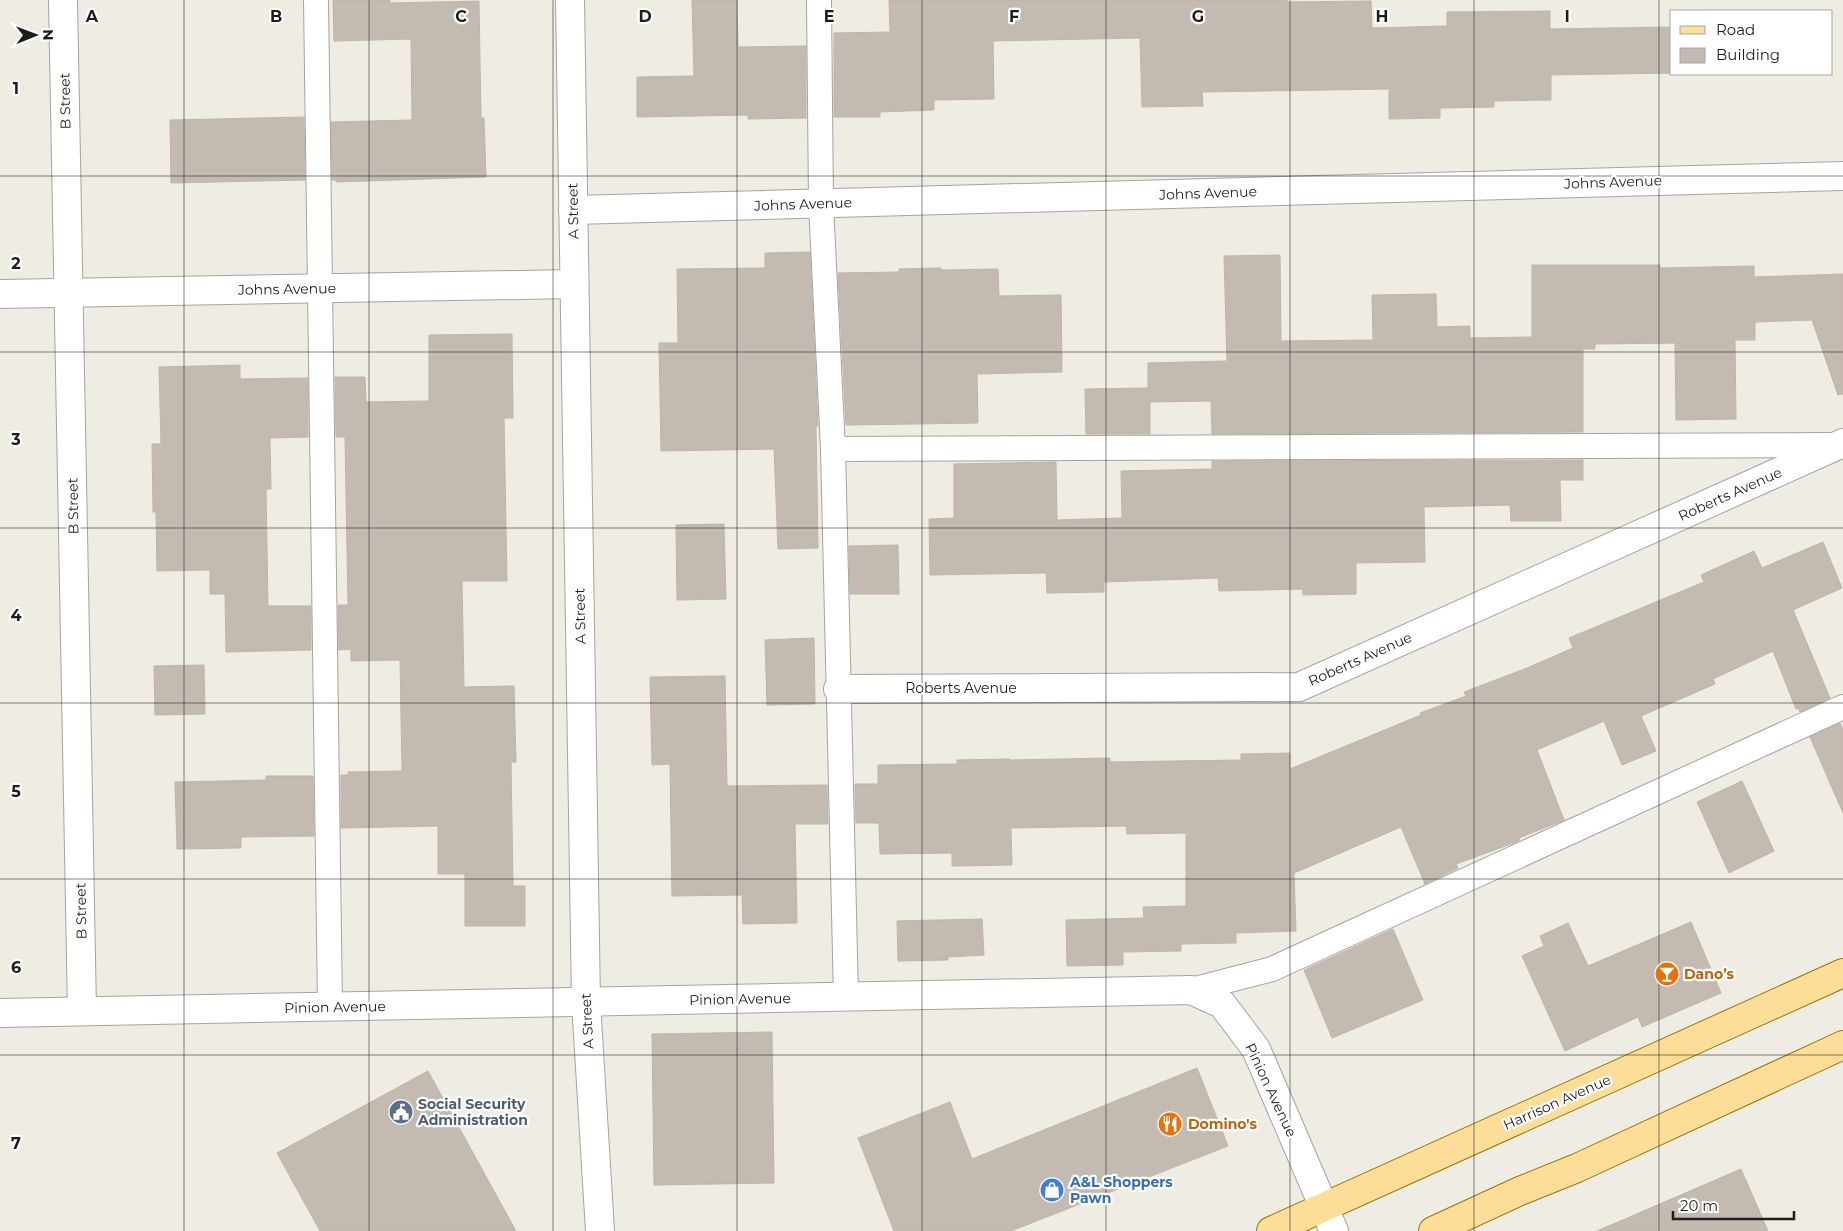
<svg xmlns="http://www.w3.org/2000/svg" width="1843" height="1231" viewBox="0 0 1843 1231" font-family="Montserrat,sans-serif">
	<rect width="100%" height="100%" fill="#efece3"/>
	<g fill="#c3bbb2" stroke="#c0b4a5">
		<path d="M333,0H390V3L479,1L481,118H484L486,177L336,182V180H332L331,122L412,120L411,39L334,41Z"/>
		<path d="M692,0H737L738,47L806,46V118L748,119V115L637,117V77L694,76Z"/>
		<path d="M889,0H1287L1288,2L1371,1L1372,28L1447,26V12L1550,11V29L1672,27V73L1551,75V100L1494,101V107L1440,108V118L1389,119V89L1202,92L1203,106L1142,107L1140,38L993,41L994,99L934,100V110L880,112V117H834V33L890,32Z"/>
		<path d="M304,117L305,180L171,183L170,120Z"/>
		<path d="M810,252L818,426H816L818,548L778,549L774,449L661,451L659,343H678L677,269L765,268V253Z"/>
		<path d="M1280,255L1281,341L1373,340L1372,295L1436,294L1437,327L1470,326V338L1532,337V265H1660V268L1754,266V277L1843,274V394L1838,395L1812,320L1755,322V340H1735L1736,419L1676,420L1675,343L1595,344V349H1583V432L1212,434L1211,401L1150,402V434H1086L1085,389L1148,388V363L1227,361L1224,256Z"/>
		<path d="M941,268V270L998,269L999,296L1061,295L1062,372L977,374L978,423L846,425L838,273L899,272V269Z"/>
		<path d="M512,334L513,418H504L507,581H462L464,687L514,686L516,762H511L513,886H525V926H465V874H438V826L341,828V775H348V772L402,771L400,660L351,661V649L339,650L338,605H348L345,437H336L335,377H365L366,402L429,401V335Z"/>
		<path d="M240,365V379L308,378V437L270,438L271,489H266L268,606H311V650L226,652L225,594H210V570L157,571L156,512H153L152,444H161L159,367Z"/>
		<path d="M1583,460V480H1560L1561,521H1511L1510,505L1424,507L1425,562L1356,563V594L1303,595V589L1219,591L1218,578L1104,582V592L1047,593L1046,573L930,575L929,519L954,518V464L1056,462L1057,520L1122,518L1121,471L1212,469V461Z"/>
		<path d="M724,524L726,599L677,600L676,525Z"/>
		<path d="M1823,542L1842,588L1793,610L1830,698L1800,712L1798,708L1796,709L1773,651L1713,679L1715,684L1641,716L1656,751L1622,765L1604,721L1537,750L1564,820L1519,838V841L1456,864L1458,868L1425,884L1401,827L1294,873L1296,931L1236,933V943L1181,944V951L1123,952V965L1067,966L1066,920L1144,918L1143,907L1186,906V833L1127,834L1126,826L1011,828L1012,865L952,866V853L880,854L879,823H856L855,784H878V765L957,764V760L1010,759V760L1110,758V762L1241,760V754L1290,753V769L1421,715L1420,713L1466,696L1464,692L1527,668L1573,648L1569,638L1704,582L1701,575L1754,551L1762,568Z"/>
		<path d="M898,545L899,594H850L849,546Z"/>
		<path d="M814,638L815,704L767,705L765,640Z"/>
		<path d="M204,665L205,714L155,715L154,666Z"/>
		<path d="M725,676L727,786L827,785L828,824H795L797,923L743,924L742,895L672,896L670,764L652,765L650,677Z"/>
		<path d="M1840,723L1843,730V813L1810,737Z"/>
		<path d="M266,776H313L314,836L241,837V848L177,849L175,782L266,780Z"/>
		<path d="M1742,781L1774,851L1729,873L1697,802Z"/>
		<path d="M982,919L984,955L948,957V960L898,961L897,921Z"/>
		<path d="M1691,922L1721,993L1642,1027L1638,1017L1565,1051L1522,956L1544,946L1540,936L1568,923L1588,966Z"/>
		<path d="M1393,929L1423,1000L1332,1038L1304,970Z"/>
		<path d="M772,1032L774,1183L654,1185L652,1034Z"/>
		<path d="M1197,1068L1228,1146L1011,1231H894L858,1138L950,1102L972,1159Z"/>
		<path d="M428,1071L516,1231H320L277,1153Z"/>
		<path d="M1741,1169L1768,1231H1597Z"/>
	</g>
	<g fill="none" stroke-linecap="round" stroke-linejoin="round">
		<defs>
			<g id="service">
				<path d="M316,0L330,1007"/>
				<path d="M819,0L821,204L833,449"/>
				<path d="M1191,990L1272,969L1843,707"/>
				<path d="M846,997L833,449L1836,445"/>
			</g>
			<g id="minor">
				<path d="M63,0L82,1011"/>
				<path d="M570,0L586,1002L600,1231"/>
				<path d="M573,210L1843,176"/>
				<path d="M0,294L574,284"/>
				<path d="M838,689L1299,687L1843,443"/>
				<path d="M0,1013L1191,990L1222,1004L1256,1049L1334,1231"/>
			</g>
			<g id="primary">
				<path d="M1271,1231L1843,973"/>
				<path d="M1433,1231L1520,1191L1577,1168L1843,1045"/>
			</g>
		</defs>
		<use href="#service" stroke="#a4a4a4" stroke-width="26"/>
		<use href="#minor" stroke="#a4a4a4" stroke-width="30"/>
		<use href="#primary" stroke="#967700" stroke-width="30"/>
		<use href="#service" stroke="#fff" stroke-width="24"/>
		<use href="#minor" stroke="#fff" stroke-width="28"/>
		<use href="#primary" stroke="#fdde99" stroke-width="28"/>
	</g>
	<path fill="none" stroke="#1d1d1d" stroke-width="1" stroke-opacity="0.55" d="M184,0V1231M369,0V1231M553,0V1231M737,0V1231M922,0V1231M1106,0V1231M1290,0V1231M1474,0V1231M1659,0V1231M0,176H1843M0,352H1843M0,528H1843M0,703H1843M0,879H1843M0,1055H1843"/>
	<defs>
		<symbol id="bar-disc" viewBox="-11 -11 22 22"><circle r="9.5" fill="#e8710a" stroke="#fff"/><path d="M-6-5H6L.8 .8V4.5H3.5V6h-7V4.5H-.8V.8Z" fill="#fff"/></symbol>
		<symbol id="civic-disc" viewBox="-11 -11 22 22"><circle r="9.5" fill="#5c6f8a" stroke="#fff"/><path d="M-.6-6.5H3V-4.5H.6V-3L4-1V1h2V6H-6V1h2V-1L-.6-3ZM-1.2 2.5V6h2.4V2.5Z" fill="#fff"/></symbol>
		<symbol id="restaurant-disc" viewBox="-11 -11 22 22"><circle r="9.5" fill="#e8710a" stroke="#fff"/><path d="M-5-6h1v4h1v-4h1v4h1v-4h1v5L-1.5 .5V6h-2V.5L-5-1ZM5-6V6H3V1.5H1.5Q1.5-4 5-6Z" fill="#fff"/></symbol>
		<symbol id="shop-disc" viewBox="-11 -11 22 22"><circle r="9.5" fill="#3f7fe0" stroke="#fff"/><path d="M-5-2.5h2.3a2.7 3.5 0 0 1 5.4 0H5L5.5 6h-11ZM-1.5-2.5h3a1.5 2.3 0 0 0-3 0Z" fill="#fff"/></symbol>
	</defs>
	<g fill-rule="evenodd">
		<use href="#bar-disc" x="1653" y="960" width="28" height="28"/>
		<use href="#civic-disc" x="387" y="1098" width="28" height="28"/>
		<use href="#restaurant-disc" x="1156" y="1110" width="28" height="28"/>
		<use href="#shop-disc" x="1038" y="1176" width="28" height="28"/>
	</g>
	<g text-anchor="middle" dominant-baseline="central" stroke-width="4.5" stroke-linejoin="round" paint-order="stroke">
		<g font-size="14" fill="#1d1d1d" stroke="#fff">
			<text transform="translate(65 101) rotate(-91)">B Street</text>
			<text transform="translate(1613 182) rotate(-2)">Johns Avenue</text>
			<text transform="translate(1208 193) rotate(-2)">Johns Avenue</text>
			<text transform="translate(803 204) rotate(-2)">Johns Avenue</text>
			<text transform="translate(573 211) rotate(-91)">A Street</text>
			<text transform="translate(287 289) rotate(-1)">Johns Avenue</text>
			<text transform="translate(1730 494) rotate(-24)">Roberts Avenue</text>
			<text transform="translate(73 506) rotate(-91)">B Street</text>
			<text transform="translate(580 616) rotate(-91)">A Street</text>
			<text transform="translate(1360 659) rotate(-24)">Roberts Avenue</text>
			<text x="961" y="688">Roberts Avenue</text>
			<text transform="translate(81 911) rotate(-91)">B Street</text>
			<text transform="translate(740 999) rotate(-1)">Pinion Avenue</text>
			<text transform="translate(335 1007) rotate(-1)">Pinion Avenue</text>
			<text transform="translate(587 1021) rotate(-93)">A Street</text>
			<text transform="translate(1271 1090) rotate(65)">Pinion Avenue</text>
			<text transform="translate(1557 1102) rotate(-24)">Harrison Avenue</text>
		</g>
		<g font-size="14" font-weight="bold" fill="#c56008" stroke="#fff" text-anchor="start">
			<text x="1684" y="974">Dano’s</text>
			<text x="1188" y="1124">Domino's</text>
		</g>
		<g font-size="14" font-weight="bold" fill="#4e5e75" stroke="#fff" text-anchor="start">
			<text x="418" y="1104">Social Security<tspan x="418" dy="16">Administration</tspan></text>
		</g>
		<g font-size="14" font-weight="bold" fill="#366cbe" stroke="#fff" text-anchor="start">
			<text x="1070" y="1182">A&amp;L Shoppers<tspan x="1070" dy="16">Pawn</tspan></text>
		</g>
	</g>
	<g font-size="16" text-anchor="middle" font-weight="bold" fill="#1d1d1d" stroke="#fff" stroke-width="4.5" stroke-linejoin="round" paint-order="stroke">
		<text x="92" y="22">A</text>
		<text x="276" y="22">B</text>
		<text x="461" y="22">C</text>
		<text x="645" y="22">D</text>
		<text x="829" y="22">E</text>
		<text x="1014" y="22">F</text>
		<text x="1198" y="22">G</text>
		<text x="1382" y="22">H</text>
		<text x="1567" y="22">I</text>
		<text x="16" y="94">1</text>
		<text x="16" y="269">2</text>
		<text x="16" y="445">3</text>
		<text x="16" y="621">4</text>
		<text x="16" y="797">5</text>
		<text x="16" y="973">6</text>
		<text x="16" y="1149">7</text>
	</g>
	<rect x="1670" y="10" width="162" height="65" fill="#ffffff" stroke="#a5a5a5"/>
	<rect x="1680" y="26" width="25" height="8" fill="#fdde99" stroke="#a5a5a5"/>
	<text x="1716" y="35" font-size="15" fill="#1d1d1d">Road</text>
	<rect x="1680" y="48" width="25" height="15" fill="#c3bbb2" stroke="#a5a5a5"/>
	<text x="1716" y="60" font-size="15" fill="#1d1d1d">Building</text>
	<g transform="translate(35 35) rotate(89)" stroke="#ffffff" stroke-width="4" paint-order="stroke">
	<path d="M0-4L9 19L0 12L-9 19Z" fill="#1d1d1d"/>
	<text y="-8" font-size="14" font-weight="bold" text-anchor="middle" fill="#1d1d1d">N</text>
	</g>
	<path d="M1673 1211v8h121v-8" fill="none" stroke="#1d1d1d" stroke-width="2.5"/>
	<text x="1680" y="1211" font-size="15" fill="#1d1d1d" stroke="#ffffff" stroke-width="4" paint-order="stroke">20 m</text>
</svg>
